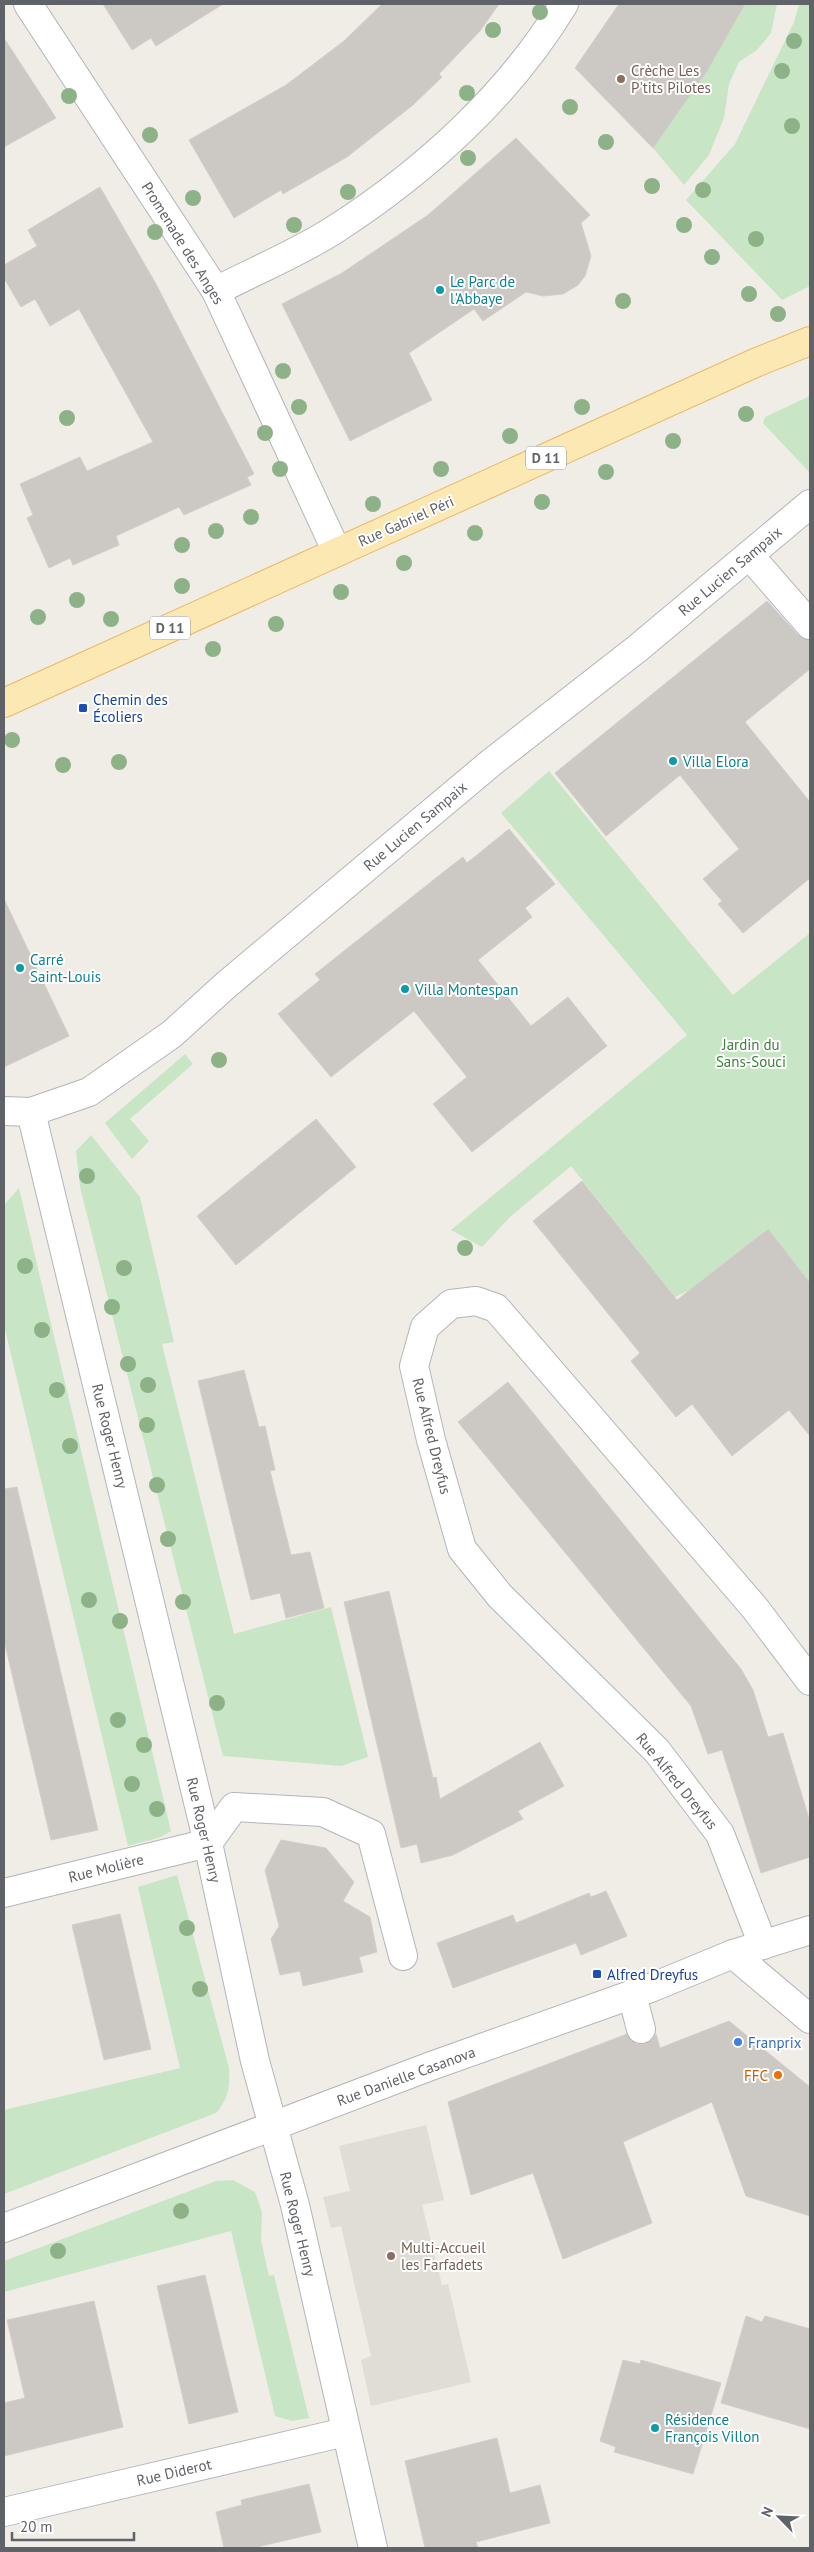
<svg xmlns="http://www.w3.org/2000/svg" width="814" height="2552" viewBox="0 0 814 2552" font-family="'PT Sans',sans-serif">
	<rect width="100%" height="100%" fill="#f0ede7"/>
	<path fill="#e0dcd6" d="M426,2125L444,2200L422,2205L442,2285L448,2284L471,2382L371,2406L361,2360L371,2356L341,2226L331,2228L323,2197L350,2191L339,2146Z"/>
	<g fill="#c8e6c6">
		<path d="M744,4H777L771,33L757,50L739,62L729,84L724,118L709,155L684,185L653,148L707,71Z"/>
		<path d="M799,4H810V286L782,300L686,200L735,144L794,22Z"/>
		<path d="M810,396V473L763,423L765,417Z"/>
		<path d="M549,771L733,995L810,933V1283L767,1229L692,1289L675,1297L571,1166L510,1217L482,1247L451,1230L687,1035L501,813Z"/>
		<path d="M185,1054L193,1064L130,1119L149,1141L132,1159L105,1123Z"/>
		<path d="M91,1135L140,1197L174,1342L162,1344L234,1634L331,1607L368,1757L341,1766L223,1756L80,1187L76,1151Z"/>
		<path d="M19,1188L171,1831L161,1837L128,1846L4,1325V1205Z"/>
		<path d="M177,1875L229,2068C230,2087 229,2098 216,2113L4,2194V2110L180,2068L138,1887Z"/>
		<path d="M233,2180L255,2192L262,2212L261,2240L269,2276L274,2275L309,2418L292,2421L275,2416L231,2231L4,2292V2261L216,2181Z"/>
	</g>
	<g fill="#ccc8c4" stroke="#d4cfc6">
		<path d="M103,4H223L156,46L151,38L132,50Z"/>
		<path d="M382,4H499L480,31L439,74L442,77L413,105L347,157L283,194L281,190L234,218L189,140L286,85L344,41Z"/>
		<path d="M619,4H745L707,71L653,148L575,68Z"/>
		<path d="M4,38L56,118L4,147Z"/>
		<path d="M516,138L590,215L581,223L591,256L585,276L578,285L563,294L543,296L526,292L483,321L474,309L409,353L432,400L350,441L282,304L342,273L428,215Z"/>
		<path d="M100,187L156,284L254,474L247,477L251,485L184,515L179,507L116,536L119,545L73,565L70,558L49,568L27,518L33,515L20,484L80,457L87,471L153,442L79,309L50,326L35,299L21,307L4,278V265L37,246L28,230Z"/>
		<path d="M767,601L798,635L810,640V669L745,722L810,802V878L743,933L718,904L722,901L703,879L739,849L680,775L606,836L555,773Z"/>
		<path d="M509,829L555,884L525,908L532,917L478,960L531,1026L568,997L607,1046L472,1152L433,1104L467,1077L414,1011L331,1077L278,1014L320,980L315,974L446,870L463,857L467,863Z"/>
		<path d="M4,899L69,1036L4,1067Z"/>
		<path d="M316,1119L356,1167L236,1265L197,1216Z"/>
		<path d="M582,1181L677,1300L768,1229L810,1283V1436L789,1410L732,1456L692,1404L676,1417L631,1361L640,1353L533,1221Z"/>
		<path d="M244,1370L259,1427L265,1426L275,1470L270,1471L291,1555L310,1552L324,1608L286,1618L280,1593L251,1600L198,1381Z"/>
		<path d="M508,1382L741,1669L753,1690L768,1737L783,1733L810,1822V1857L761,1873L722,1750L708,1754L691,1706L458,1422Z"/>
		<path d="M17,1487L98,1830L51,1840L4,1640V1489Z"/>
		<path d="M389,1591L433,1778L436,1777L440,1799L540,1742L564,1786L518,1811L523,1819L453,1855L421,1863L417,1844L401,1848L344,1602Z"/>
		<path d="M281,1840L326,1848L354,1882L343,1901L370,1917L377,1952L359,1957L363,1972L303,1986L300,1971L280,1975L271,1939L279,1926L265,1870Z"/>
		<path d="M606,1891L627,1936L581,1955L576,1943L453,1988L437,1943L513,1915L516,1923L589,1893L591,1897Z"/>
		<path d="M120,1914L151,2049L104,2060L72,1925Z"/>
		<path d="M729,2021L810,2087V2216L746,2196L712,2102L623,2142L652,2223L563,2259L533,2173L471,2195L448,2102L627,2034L636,2044H645L652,2040L656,2034L660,2048Z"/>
		<path d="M205,2275L238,2412L189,2424L157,2286Z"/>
		<path d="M94,2301L123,2427L4,2456V2403L25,2398L7,2320Z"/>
		<path d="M746,2316L762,2322L765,2316L810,2329V2429L721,2403Z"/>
		<path d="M623,2360L640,2364L641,2360L721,2383L693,2474L614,2452L616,2447L600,2441Z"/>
		<path d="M497,2438L510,2493L540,2485L550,2523L476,2542L478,2548H425L405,2461Z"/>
		<path d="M309,2484L321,2532L253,2548H224L216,2512L242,2505L241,2500Z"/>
	</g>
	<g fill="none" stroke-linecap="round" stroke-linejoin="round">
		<defs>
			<g id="minor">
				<path d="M28,4L216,291L337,552"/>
				<path d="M216,291C254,271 301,252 337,228C425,171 509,95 564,4"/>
				<path d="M749,555L810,625"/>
				<path d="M4,1111L31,1112L89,1092L172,1034L226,985L492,762L638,648L810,504"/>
				<path d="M31,1112L208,1843L255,2061L295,2205L373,2548"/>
				<path d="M4,1893L208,1843L234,1807L323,1812L371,1834L403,1956"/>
				<path d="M763,1945L720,1834L657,1751L500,1596L462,1549L431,1440L414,1366L425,1327L451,1304L476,1301L496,1308L754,1607L810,1681"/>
				<path d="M733,1954L810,2019"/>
				<path d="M632,1995L641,2029"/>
				<path d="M4,2228L431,2066L653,1987L733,1954L810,1930"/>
				<path d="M4,2512L345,2432"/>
			</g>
			<path id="major" d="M4,703L755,363L810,341"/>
		</defs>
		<use href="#minor" stroke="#b2b5b9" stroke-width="30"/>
		<use href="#major" stroke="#eab966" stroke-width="30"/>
		<use href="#minor" stroke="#fff" stroke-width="28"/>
		<use href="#major" stroke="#fbe8b2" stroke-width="28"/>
	</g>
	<g fill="#8eb288">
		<circle cx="540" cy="12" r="8"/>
		<circle cx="493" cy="30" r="8"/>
		<circle cx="794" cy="41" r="8"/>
		<circle cx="782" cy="71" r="8"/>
		<circle cx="467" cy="93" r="8"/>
		<circle cx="69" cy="96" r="8"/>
		<circle cx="570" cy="107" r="8"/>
		<circle cx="792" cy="126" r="8"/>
		<circle cx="150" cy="135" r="8"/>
		<circle cx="606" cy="142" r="8"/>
		<circle cx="468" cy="158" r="8"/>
		<circle cx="652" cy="186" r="8"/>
		<circle cx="703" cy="190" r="8"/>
		<circle cx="348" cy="192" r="8"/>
		<circle cx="193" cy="198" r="8"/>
		<circle cx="294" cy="225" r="8"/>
		<circle cx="684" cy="225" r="8"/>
		<circle cx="155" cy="232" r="8"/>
		<circle cx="756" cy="239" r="8"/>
		<circle cx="712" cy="257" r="8"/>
		<circle cx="749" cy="294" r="8"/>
		<circle cx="623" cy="301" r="8"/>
		<circle cx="778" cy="314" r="8"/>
		<circle cx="283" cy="371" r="8"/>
		<circle cx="299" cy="407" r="8"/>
		<circle cx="582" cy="407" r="8"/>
		<circle cx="746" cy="414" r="8"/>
		<circle cx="67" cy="418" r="8"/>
		<circle cx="265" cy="433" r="8"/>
		<circle cx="510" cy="436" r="8"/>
		<circle cx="673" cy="441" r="8"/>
		<circle cx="280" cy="469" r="8"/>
		<circle cx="441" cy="469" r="8"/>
		<circle cx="606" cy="472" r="8"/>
		<circle cx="542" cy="502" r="8"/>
		<circle cx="373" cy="504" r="8"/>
		<circle cx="251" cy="517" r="8"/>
		<circle cx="216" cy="531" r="8"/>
		<circle cx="475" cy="533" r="8"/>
		<circle cx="182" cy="545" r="8"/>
		<circle cx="404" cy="563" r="8"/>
		<circle cx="182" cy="586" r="8"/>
		<circle cx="341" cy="592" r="8"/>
		<circle cx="77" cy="600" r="8"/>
		<circle cx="38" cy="617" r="8"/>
		<circle cx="111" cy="619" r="8"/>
		<circle cx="276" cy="624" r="8"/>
		<circle cx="213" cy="649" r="8"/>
		<circle cx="12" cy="740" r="8"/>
		<circle cx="119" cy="762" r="8"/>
		<circle cx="63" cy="765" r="8"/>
		<circle cx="219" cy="1060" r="8"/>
		<circle cx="87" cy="1176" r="8"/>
		<circle cx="465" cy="1248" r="8"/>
		<circle cx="25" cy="1266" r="8"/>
		<circle cx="124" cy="1268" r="8"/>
		<circle cx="112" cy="1307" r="8"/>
		<circle cx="42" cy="1330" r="8"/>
		<circle cx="128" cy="1364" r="8"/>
		<circle cx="148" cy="1385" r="8"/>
		<circle cx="57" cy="1390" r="8"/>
		<circle cx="147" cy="1425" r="8"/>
		<circle cx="70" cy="1446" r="8"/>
		<circle cx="157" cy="1485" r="8"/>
		<circle cx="168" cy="1539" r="8"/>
		<circle cx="89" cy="1600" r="8"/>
		<circle cx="183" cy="1602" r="8"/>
		<circle cx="120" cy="1621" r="8"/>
		<circle cx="217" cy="1703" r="8"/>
		<circle cx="118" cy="1720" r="8"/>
		<circle cx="144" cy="1745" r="8"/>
		<circle cx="132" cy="1784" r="8"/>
		<circle cx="157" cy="1809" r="8"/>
		<circle cx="187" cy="1928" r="8"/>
		<circle cx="200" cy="1989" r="8"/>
		<circle cx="181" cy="2211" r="8"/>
		<circle cx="58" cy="2251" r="8"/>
	</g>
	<g fill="#8d6e63" stroke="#fff" stroke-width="2">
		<circle cx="621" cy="79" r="5"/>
		<circle cx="391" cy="2256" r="5"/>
	</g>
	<g fill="#0f9aa8" stroke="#fff" stroke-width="2">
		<circle cx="440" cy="290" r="5"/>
		<circle cx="673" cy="761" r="5"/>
		<circle cx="20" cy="968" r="5"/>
		<circle cx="405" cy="989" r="5"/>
		<circle cx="655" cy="2428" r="5"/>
	</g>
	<g fill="#1a4fb4" stroke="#fff" stroke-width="2">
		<rect x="78" y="703" width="10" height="10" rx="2.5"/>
		<rect x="592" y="1969" width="10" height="10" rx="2.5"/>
	</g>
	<circle fill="#3f7fe0" stroke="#fff" stroke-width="2" cx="738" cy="2042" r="5"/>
	<circle fill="#e8710a" stroke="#fff" stroke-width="2" cx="778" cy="2075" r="5"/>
	<g text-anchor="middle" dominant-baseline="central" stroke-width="4" stroke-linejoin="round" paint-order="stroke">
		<g fill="#fff" stroke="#8f9295" stroke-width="1">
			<rect x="526" y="446.5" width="40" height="23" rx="4"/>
			<rect x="150" y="616.5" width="40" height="23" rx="4"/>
		</g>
		<g font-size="14" font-weight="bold" fill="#5f6367">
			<text x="546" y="458">D 11</text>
			<text x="170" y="628">D 11</text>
		</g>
		<g font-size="15" fill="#785e54" stroke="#fff" text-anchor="start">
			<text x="631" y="70">Crèche Les<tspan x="631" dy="17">P'tits Pilotes</tspan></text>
			<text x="401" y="2247">Multi-Accueil<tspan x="401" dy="17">les Farfadets</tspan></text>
		</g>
		<g font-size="15" fill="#5f6367" stroke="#fff">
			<text transform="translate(183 243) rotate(58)">Promenade des Anges</text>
			<text transform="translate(406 521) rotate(-24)">Rue Gabriel Péri</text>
			<text transform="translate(730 571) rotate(-40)">Rue Lucien Sampaix</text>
			<text transform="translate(415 826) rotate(-40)">Rue Lucien Sampaix</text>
			<text transform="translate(110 1436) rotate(76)">Rue Roger Henry</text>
			<text transform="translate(432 1436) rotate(76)">Rue Alfred Dreyfus</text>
			<text transform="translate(677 1781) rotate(51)">Rue Alfred Dreyfus</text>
			<text transform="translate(204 1830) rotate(77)">Rue Roger Henry</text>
			<text transform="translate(106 1868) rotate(-14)">Rue Molière</text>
			<text transform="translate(406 2076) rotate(-20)">Rue Danielle Casanova</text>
			<text transform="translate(298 2224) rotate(76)">Rue Roger Henry</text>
			<text transform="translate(174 2472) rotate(-13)">Rue Diderot</text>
		</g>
		<g font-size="15" fill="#0d838f" stroke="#fff" text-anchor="start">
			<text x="450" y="281">Le Parc de<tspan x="450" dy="17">l'Abbaye</tspan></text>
			<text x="683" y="761">Villa Elora</text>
			<text x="30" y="959">Carré<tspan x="30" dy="17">Saint-Louis</tspan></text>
			<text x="415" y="989">Villa Montespan</text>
			<text x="665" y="2419">Résidence<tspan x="665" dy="17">François Villon</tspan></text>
		</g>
		<g font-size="15" fill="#164399" stroke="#fff" text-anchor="start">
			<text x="93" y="699">Chemin des<tspan x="93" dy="17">Écoliers</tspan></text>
			<text x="607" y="1974">Alfred Dreyfus</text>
		</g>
		<g font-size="15" fill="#3d823a" stroke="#fff">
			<text x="751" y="1044">Jardin du<tspan x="751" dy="17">Sans-Souci</tspan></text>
		</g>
		<g font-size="15" fill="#366cbe" stroke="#fff" text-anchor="start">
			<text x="748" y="2042">Franprix</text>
		</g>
		<g font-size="15" fill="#c56008" stroke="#fff" text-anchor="end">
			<text x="768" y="2075">FFC</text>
		</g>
	</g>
	<rect width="814" height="2552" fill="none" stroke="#5f6367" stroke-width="10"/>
	<g transform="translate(779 2517) rotate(294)" stroke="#ffffff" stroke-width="4" paint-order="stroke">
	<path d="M0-4L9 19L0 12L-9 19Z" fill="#5f6367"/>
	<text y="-8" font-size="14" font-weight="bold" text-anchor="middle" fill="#5f6367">N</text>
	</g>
	<path d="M12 2532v8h122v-8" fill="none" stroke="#5f6367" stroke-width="2.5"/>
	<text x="20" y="2532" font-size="15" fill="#5f6367" stroke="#ffffff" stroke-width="4" paint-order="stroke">20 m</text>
</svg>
